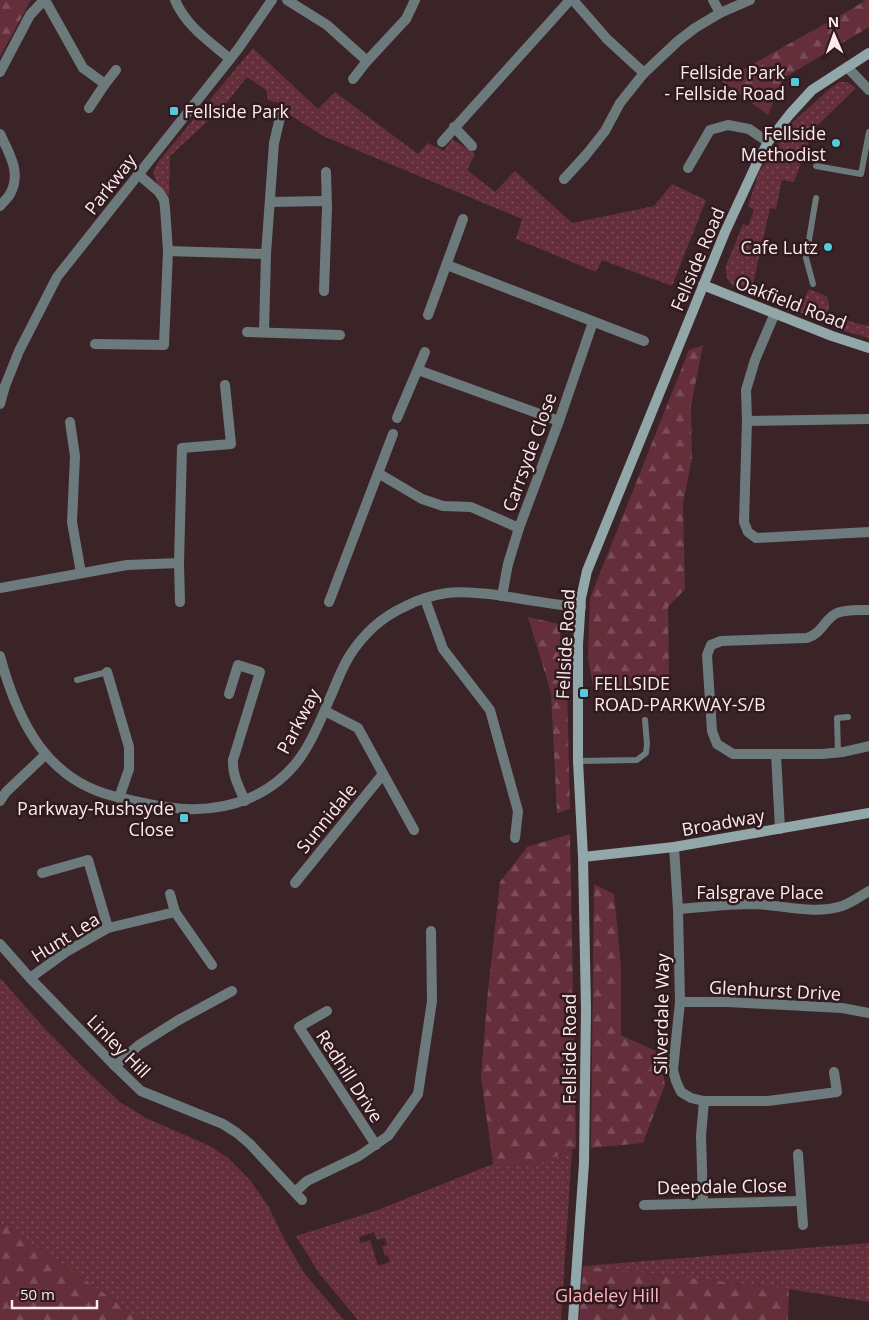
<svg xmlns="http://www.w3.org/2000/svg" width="869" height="1320" viewBox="0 0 869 1320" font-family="'Open Sans',sans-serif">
	<defs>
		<pattern id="grass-dots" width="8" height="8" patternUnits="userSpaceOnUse" patternTransform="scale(1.25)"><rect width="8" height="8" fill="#642f3b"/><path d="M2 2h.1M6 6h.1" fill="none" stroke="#7b4d58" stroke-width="1.8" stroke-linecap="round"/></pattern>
		<pattern id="forest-firs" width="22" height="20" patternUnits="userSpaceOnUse" patternTransform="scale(1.25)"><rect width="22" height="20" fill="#642f3b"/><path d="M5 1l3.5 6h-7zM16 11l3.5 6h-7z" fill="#7b4d58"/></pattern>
	</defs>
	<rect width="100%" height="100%" fill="#3a2428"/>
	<g fill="url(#grass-dots)" fill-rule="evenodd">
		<path d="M253,48L318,109L335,92L418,154L428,143L444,151L452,139L475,154L467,170L495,192L515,171L572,223L654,206L672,184L706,200L672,286L602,260L596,272L516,239L522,219L323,136L290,115L289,106L268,100L266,90L247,77L224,106L170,156L169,196L158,186L153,173L158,162Z"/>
		<path d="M839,82H847L856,88L813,130L794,182L782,180L776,209L770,208L753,284L802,304L809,289L826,296C833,306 828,317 815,318L734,287C727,280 725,275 726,266L743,224L748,226L754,210L748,206L759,172L794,121L827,91Z"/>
		<path d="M842,318L855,323L869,326V338L844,331L842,326Z"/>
		<path d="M0,978L46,1030L89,1073L120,1102L146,1118L210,1146L228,1158L250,1180L268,1206L285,1240L304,1273L344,1320H147L137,1317L63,1264L0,1223Z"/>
		<path d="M572,1150L561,1320H358L319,1273L296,1236L375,1211L493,1164H538ZM374,1232L377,1240L385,1238L387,1245L382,1246L385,1256L388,1255L390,1262L378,1266L370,1240L361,1243L359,1237Z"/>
		<path d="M869,1243V1302L789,1289L583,1266Z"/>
	</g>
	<g fill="url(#forest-firs)">
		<path d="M0,0H31L0,57Z"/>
		<path d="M866,0H869V27L784,78L768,115L722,81L850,10Z"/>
		<path d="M703,345L691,406L692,458L683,504L685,589L668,607L669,678L594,692L588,658L590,598L689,350Z"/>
		<path d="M528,617L559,624L567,688L570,809L557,813L551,693Z"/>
		<path d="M570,834L576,1148L538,1164H493L481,1078L487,1000L500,882L527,847Z"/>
		<path d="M594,884L614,894L621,966V1035L660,1053L665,1085L643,1143L591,1148Z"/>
		<path d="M0,1223L63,1264L137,1317L147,1320H0Z"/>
		<path d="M583,1266L789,1289L788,1320H579Z"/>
	</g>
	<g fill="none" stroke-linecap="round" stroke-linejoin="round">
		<g stroke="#6d7a7c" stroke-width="6">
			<path d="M816,166L861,174L869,132"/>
			<path d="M813,284L806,258L816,198"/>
			<path d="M77,680L107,672"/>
			<path d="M838,753L837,718L848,717"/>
			<path d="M578,761L637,760L646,753L647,744L645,720"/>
		</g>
		<g stroke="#6d7a7c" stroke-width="10">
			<path d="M45,0L83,68L105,84"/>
			<path d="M175,0C186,26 209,41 230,59"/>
			<path d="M287,0L327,25L367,61"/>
			<path d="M573,0L607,39L644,73"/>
			<path d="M713,0L720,13"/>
			<path d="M847,67L869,90"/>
			<path d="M0,72L30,15L44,0"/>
			<path d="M353,79L367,61L406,19L415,0"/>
			<path d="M89,108L105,84L116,70"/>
			<path d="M454,127L472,146"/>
			<path d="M0,134C9,153 22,173 10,194C8,198 3,202 0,206"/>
			<path d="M442,142L570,0"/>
			<path d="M688,168L710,130L728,125L749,129L768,142"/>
			<path d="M564,179L586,155L605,131L620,103L644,73L678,41L695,28L720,13L750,0"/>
			<path d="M270,202L326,201"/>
			<path d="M168,251L266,254"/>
			<path d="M447,265L644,341"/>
			<path d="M324,291L327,208L326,172"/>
			<path d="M775,313L755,360L746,390L747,421L744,522L748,532L756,538L869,532"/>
			<path d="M428,315L463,219"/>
			<path d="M247,332L340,335"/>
			<path d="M264,332L266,254L274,143L282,109"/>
			<path d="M95,344L164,345L168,251L165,208L164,200L159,192L138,174"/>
			<path d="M418,370L559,421"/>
			<path d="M0,404L5,386L19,351L57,277L238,49L272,0"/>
			<path d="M397,418L425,352"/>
			<path d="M747,421L869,419"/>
			<path d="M70,422L75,456L72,522L81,573"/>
			<path d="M378,473L422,499L443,506L471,507L519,528"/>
			<path d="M0,588L127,565L179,563"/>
			<path d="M502,596L508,564L519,528L559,421L593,322"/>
			<path d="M425,599L443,649L490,710L518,811L515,838"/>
			<path d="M180,602L179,563L182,448L231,444L225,385"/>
			<path d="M329,602L393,434"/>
			<path d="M869,610C859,610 846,609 837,613C824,619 823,633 807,638L721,641L711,645L707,655L712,731L717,744L733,754H822L843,752L869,746"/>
			<path d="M0,656C18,723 48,784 122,798C143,803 165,808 186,809C230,811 273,795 300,758C312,741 321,720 329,700C336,685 341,669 350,655C363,635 382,617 404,607C417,600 433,595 447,593C461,591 476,593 489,594C520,598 550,605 581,607"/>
			<path d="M107,672L129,747V769L119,798"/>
			<path d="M229,694L238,665L260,672L233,760C232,775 239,787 245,801"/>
			<path d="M325,711L358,728L414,830"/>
			<path d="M776,754L780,829"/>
			<path d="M0,801L6,792L45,755"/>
			<path d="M674,847L678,909L680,1002L673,1070L676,1081L681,1092L691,1098L704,1101H768L837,1092L834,1072"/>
			<path d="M42,873L88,860L108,928"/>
			<path d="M295,883L383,774"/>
			<path d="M170,894L175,912L212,965"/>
			<path d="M678,909C703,907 729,904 754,904C784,905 813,915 842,906C851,903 861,896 869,891"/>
			<path d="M0,944L30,978L115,1066L141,1091L223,1124L237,1133L250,1144L302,1200"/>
			<path d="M30,978L66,952L108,928L175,912"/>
			<path d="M680,1002H728L842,1008L869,1013"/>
			<path d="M327,1011L299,1027L376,1145"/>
			<path d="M115,1066L139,1045L177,1021L232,991"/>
			<path d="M798,1154L803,1225"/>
			<path d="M295,1192L307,1181L359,1156L388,1136L418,1094L432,1001L431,931"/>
			<path d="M703,1202L701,1136L704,1101"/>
			<path d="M644,1205L800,1201"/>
		</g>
		<g stroke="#92a7aa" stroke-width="10">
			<path d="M703,285L832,336L869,348"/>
			<path d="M583,857L674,847L869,813"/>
			<path d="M573,1320L584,1163L586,1009L583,857L578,761V645L581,598L587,571L725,232L756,165L768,142L790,114L812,90L869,53"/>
		</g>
	</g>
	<g fill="#54cadc" stroke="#301a1e" stroke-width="2">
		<rect x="790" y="77" width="10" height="10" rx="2.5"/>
		<rect x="169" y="106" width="10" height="10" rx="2.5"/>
		<circle cx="836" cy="143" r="5"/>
		<circle cx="828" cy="247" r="5"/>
		<rect x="579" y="688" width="10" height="10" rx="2.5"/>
		<rect x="179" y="813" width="10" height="10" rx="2.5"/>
	</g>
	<g text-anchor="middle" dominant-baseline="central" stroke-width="5" stroke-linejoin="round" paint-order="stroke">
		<g font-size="18" fill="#fbeaed" stroke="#301a1e" text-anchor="end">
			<text x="785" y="72">Fellside Park<tspan x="785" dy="21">- Fellside Road</tspan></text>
			<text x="184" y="111" text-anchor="start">Fellside Park</text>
			<text x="826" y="133">Fellside<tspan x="826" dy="21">Methodist</tspan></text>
			<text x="818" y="247">Cafe Lutz</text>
			<text x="594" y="683" text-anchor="start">FELLSIDE<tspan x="594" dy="21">ROAD-PARKWAY-S/B</tspan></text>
			<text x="174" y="808">Parkway-Rushsyde<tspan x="174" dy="21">Close</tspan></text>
		</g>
		<g font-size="18" fill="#fbeaed" stroke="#301a1e">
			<text transform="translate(110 184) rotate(-52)">Parkway</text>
			<text transform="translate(697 259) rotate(-67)">Fellside Road</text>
			<text transform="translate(791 302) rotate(21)">Oakfield Road</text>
			<text transform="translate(529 452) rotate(-70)">Carrsyde Close</text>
			<text transform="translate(565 644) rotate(-87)">Fellside Road</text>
			<text transform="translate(298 721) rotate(-62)">Parkway</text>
			<text transform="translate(326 818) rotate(-51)">Sunnidale</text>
			<text transform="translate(723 822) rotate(-10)">Broadway</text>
			<text x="760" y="892">Falsgrave Place</text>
			<text transform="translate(65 937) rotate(-32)">Hunt Lea</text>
			<text transform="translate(775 990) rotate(3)">Glenhurst Drive</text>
			<text transform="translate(661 1014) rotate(-89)">Silverdale Way</text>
			<text transform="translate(119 1046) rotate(45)">Linley Hill</text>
			<text transform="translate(569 1049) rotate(-90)">Fellside Road</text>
			<text transform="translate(350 1076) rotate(57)">Redhill Drive</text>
			<text transform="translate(722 1186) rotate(-1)">Deepdale Close</text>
		</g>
		<g font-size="18" fill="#ffb3c0" stroke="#301a1e">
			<text x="607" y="1295">Gladeley Hill</text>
		</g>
	</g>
	<g transform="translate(834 35) rotate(358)" stroke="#301a1e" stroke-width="4" paint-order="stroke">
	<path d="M0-4L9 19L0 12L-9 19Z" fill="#fbeaed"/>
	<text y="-8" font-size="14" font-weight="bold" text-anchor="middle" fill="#fbeaed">N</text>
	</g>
	<path d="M12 1300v8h85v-8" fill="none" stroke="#fbeaed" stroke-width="2.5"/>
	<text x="20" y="1300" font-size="15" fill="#fbeaed" stroke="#301a1e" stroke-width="4" paint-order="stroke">50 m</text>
</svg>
